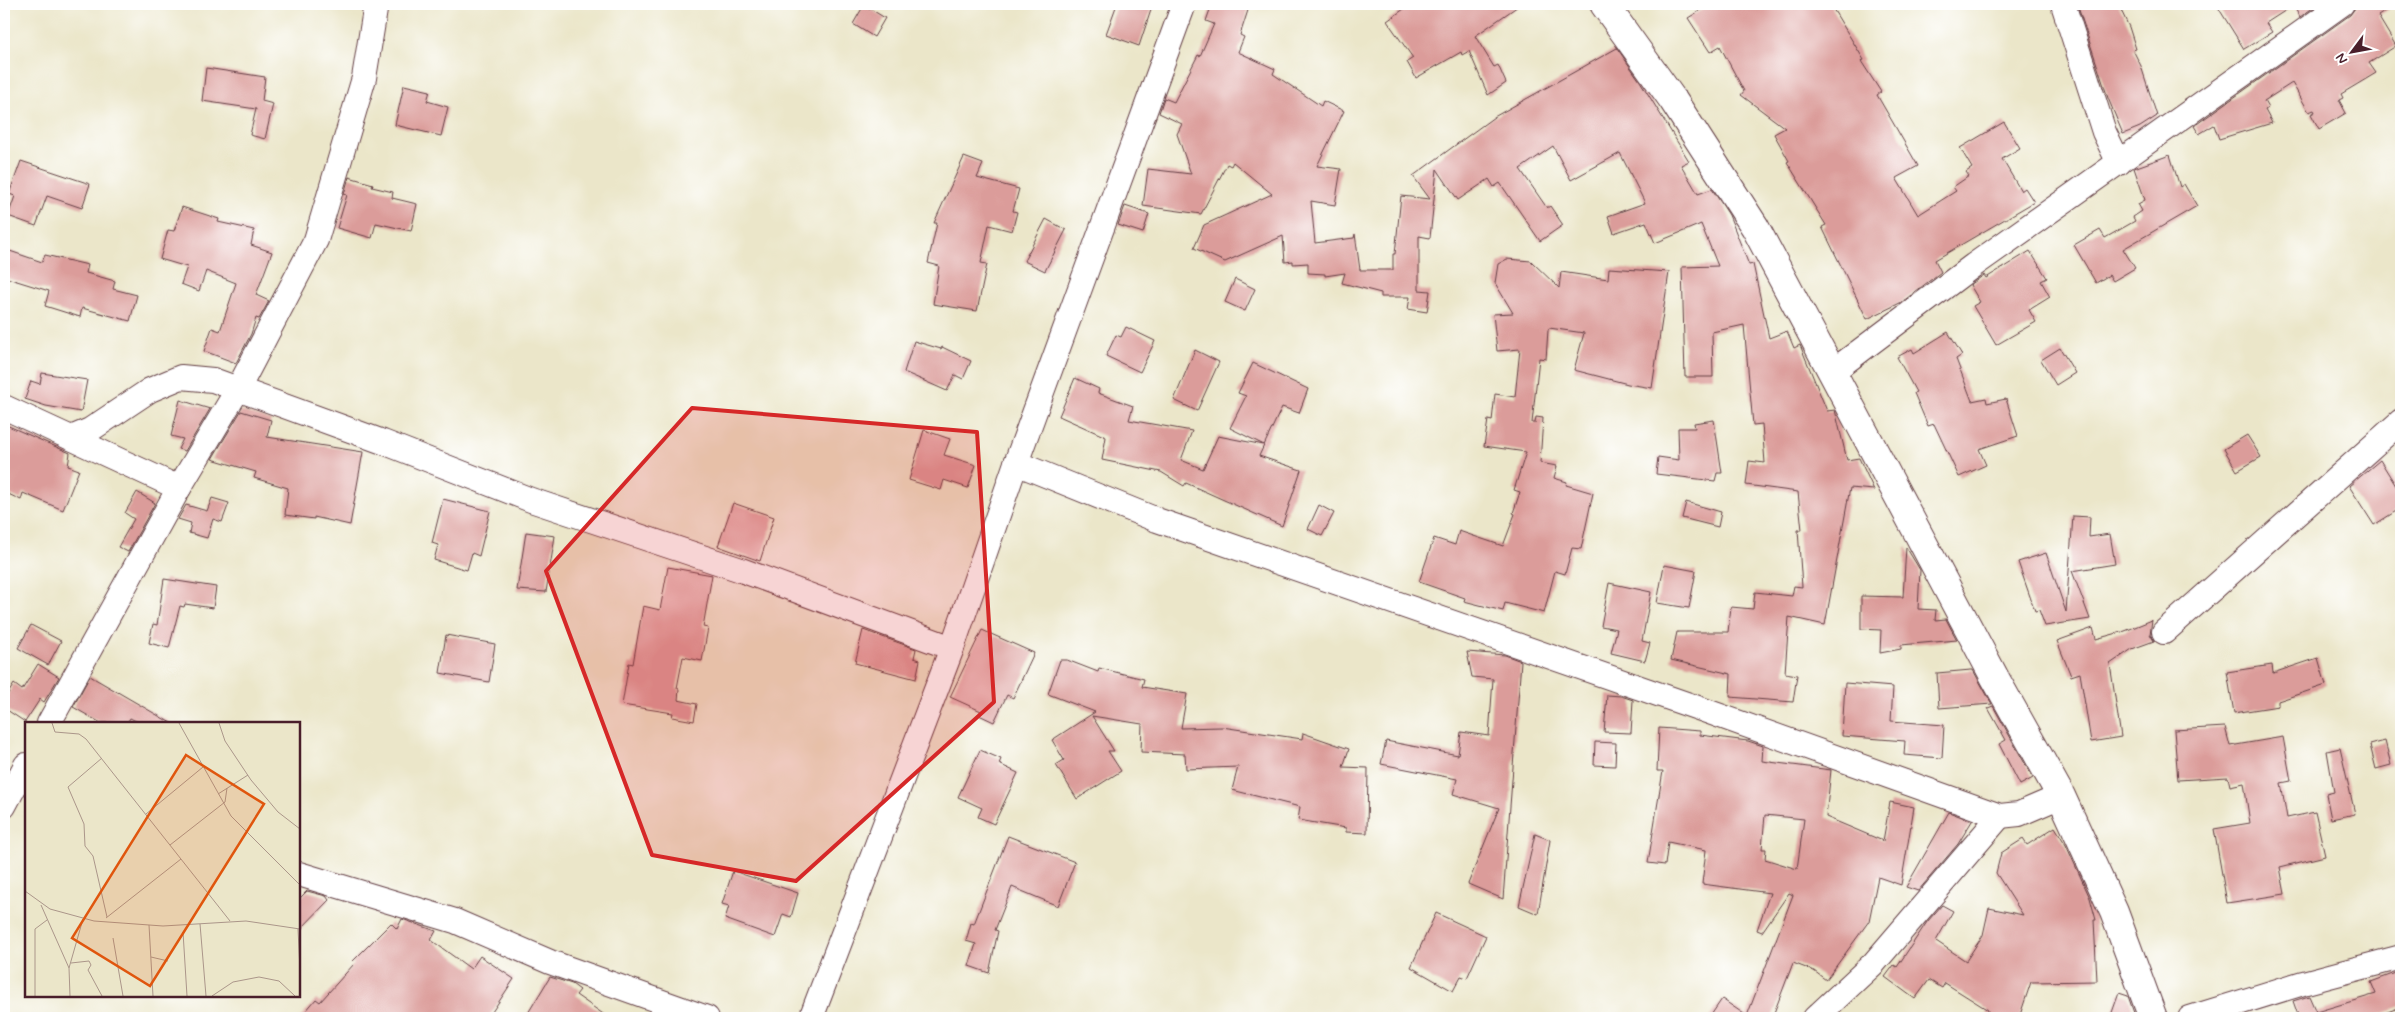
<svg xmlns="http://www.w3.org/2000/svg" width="2405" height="1022" viewBox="0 0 2405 1022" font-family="Mynerve,sans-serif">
	<rect width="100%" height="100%" fill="#fff"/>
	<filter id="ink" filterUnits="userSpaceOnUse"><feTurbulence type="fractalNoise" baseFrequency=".02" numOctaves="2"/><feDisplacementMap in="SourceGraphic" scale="10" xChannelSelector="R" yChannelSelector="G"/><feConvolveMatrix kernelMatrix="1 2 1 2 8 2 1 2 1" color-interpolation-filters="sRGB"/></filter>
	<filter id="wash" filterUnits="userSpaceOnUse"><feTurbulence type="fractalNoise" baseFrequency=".0096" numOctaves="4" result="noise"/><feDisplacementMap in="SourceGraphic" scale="20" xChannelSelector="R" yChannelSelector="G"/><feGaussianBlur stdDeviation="1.12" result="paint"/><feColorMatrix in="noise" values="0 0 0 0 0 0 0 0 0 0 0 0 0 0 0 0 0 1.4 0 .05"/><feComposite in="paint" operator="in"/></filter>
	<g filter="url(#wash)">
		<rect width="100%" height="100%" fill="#ebe6c9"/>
		<g id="blocks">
			<g fill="#db9c9a" fill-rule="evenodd">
				<path d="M1117,4H1153L1139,46L1106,34Z"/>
				<path d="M1212,4H1250L1240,35L1244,37L1238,52L1275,69L1273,74L1321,106L1323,101L1344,111L1317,166L1341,169L1335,205L1311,201L1315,243L1354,238L1355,234L1360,270H1393V254H1395L1401,196L1430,199L1413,176L1494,117L1617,48L1640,81L1689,161L1681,165L1698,194L1712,189L1729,215L1749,265L1753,264L1769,338L1787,331L1794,348L1800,345L1827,411L1835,410L1847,460L1859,458L1874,490L1850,488L1825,625L1789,617L1785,673L1797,675L1793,702L1730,697L1731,674L1671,660L1677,632H1728L1731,607L1753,609L1755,592L1792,596L1794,586L1802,587L1798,530H1802L1798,492L1746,485L1749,461L1765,463L1762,424L1753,425L1744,325L1712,332L1713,377H1685L1682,267L1718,266L1701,224L1655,243L1646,222L1614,233L1608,216L1645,203L1620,153L1571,180L1553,146L1520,169L1547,208L1550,206L1563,225L1540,241L1500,183L1494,187L1489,179L1458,200L1437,169L1430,238L1419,236V290L1430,291L1427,312L1408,309L1410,297H1381V293L1342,283L1345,273L1325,276V274L1308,273V263L1293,264V261L1285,262L1283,236L1225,262L1194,248L1204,225L1272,194L1233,162L1231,166L1227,164L1201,214L1143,206L1148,169L1191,174L1177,134L1182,124L1159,113L1164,98L1174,102L1198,55L1200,56L1214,24L1206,21Z"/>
				<path d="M1411,4H1521L1475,36L1494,67L1498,65L1506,83L1488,95L1469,51L1462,55L1461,52L1416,78L1407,62L1413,58L1387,21Z"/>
				<path d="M1711,4H1830L1864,60L1861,61L1881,92L1877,95L1918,166L1896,178L1918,215L1956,191L1953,187L1969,176L1966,172L1972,168L1960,148L2004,122L2020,148L2002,159L2021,191L2025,188L2034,202L1935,260L1941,272L1902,302L1867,319L1822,227L1826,225L1787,162L1789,161L1774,134L1785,128L1741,95L1744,91L1720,46L1710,52L1688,18Z"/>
				<path d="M2077,4H2118L2129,27L2136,49L2133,50L2141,66L2157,116L2140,127L2123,134L2108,98Z"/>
				<path d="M2216,4H2316L2317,5L2300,17L2294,5L2266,23L2272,32L2244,49Z"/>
				<path d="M2358,4H2397L2378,16L2396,46L2369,63L2376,73L2341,94L2343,98L2339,100L2346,113L2319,129L2311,114L2315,112L2314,110L2309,112L2292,83L2264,101L2268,108L2265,110L2272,123L2219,139L2214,125L2199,134L2194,126L2350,15Z"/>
				<path d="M864,5L885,18L874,37L853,24Z"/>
				<path d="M206,68L265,77L262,101L273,104L265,139L250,135L256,109L202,101Z"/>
				<path d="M404,85L430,91L427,101L448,107L441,136L395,125Z"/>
				<path d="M2170,155L2180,187L2184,184L2197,206L2123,249L2135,268L2113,281L2109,275L2096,283L2074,245L2100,230L2105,238L2135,221L2133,217L2142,211L2138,204L2145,200L2134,168Z"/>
				<path d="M964,157L983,164L977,178L1019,189L1013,211L1017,212L1012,231L989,225L981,263L987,264L977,311L933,304L939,266L928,263L937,223H934Z"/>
				<path d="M21,161L90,184L82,208L47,196L36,226L8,216L15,196L9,194Z"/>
				<path d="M349,177L373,184L372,187L393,192L392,198L417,204L411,231L376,223L372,238L337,228L347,195L344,194Z"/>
				<path d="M1125,206L1149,214L1143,233L1118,225Z"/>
				<path d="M182,207L219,219L218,222L254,230L251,245L272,252L256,295L269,301L259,319L256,318L251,334L236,363L204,351L212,328L220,331L236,283L206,271L199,291L181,284L187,267L160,259L168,230L174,231Z"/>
				<path d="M1046,219L1066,230L1045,271L1024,261Z"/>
				<path d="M4,249L42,262L45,255L88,265L86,273L115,281L113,289L137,295L130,321L82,308L80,317L45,306L49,291L4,277Z"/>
				<path d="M2030,251L2047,278L2041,281L2050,297L2029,310L2036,322L1996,345L1973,306L1980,302L1970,285L1984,275L1986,278Z"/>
				<path d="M1507,259L1531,261L1559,288L1561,272L1608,279L1609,268L1669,272L1652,388L1628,384L1574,370L1584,333L1549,328L1548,330L1546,359L1539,358L1532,423H1535L1536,417L1543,418L1540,463L1557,466L1554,478L1567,482L1566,485L1593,493L1581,549L1572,548L1565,574L1555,571L1544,613L1505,603L1503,611L1464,601L1465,598L1419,582L1434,538L1455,545L1459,531L1503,546L1515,514L1513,513L1520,492L1514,490L1526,452L1484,446L1488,420L1492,421L1495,394L1515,397L1520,349L1497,351L1493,314L1513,313L1495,283L1498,264Z"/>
				<path d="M1235,279L1255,289L1245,311L1225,302Z"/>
				<path d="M1126,327L1155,341L1140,372L1106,356L1116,335L1121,337Z"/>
				<path d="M1948,332L1962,355L1956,359L1972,401L1986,398L1987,403L2006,399L2018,436L1979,449L1986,465L1959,477L1934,424L1928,426L1914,393L1916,392L1897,357L1912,349L1914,353Z"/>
				<path d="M914,341L941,349L942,347L971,361L963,379L955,375L947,391L904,372Z"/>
				<path d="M2060,348L2075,373L2056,385L2041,360Z"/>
				<path d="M1195,350L1219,362L1197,411L1174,400Z"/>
				<path d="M1253,363L1308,389L1299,413L1282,407L1259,456L1301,470L1282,526L1186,483L1184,486L1161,472L1102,460L1106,437L1059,416L1075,378L1099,389L1098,393L1133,406L1129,420L1192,431L1181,460L1203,469L1218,436L1264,445L1230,428L1246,396L1238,393Z"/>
				<path d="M42,373L87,380L81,412L46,406L25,399L31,381L40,384Z"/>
				<path d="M180,400L210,409L185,451L178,449L183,439L171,436Z"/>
				<path d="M241,411L271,420L267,437L363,452L350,525L314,517V519L285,515L288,488L254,478L256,472L212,459Z"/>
				<path d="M1714,420L1722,473H1717L1715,481L1656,474L1658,457L1679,460L1678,428H1695L1694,423Z"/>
				<path d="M4,424L70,453L68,466L79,470L63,510L23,493L21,500L4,492Z"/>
				<path d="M924,430L950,439L944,455L976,465L968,488L944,480L941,490L909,480Z"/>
				<path d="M2247,435L2261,457L2237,471L2224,449Z"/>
				<path d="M2380,460L2401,494V508L2374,525L2349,486Z"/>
				<path d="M137,492L155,503L128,552L118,547L134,519L125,513Z"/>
				<path d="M212,498L229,503L222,522L213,519L207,538L189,533L191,523L178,519L186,505L207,511Z"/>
				<path d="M443,499L490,511L479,556L472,553L467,570L434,560L438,545L432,543Z"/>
				<path d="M1686,502L1721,512L1718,527L1682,518Z"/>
				<path d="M733,503L774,517L760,561L718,546Z"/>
				<path d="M1319,505L1334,513L1322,536L1308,529Z"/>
				<path d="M2073,516L2090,517L2089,537L2110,534L2115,564L2072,571L2090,619L2045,626L2039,610L2035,611L2018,562L2046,553L2066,612Z"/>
				<path d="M526,532L555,536L546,592L517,590Z"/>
				<path d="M1906,547L1920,570L1918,609L1936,610L1935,620L1946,619L1957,640L1901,645V649L1880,653L1881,630L1861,629V596L1903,597Z"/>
				<path d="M1664,565L1696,571L1689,608L1657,603Z"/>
				<path d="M668,567L712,575L703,627L708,628L702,661L683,657L677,688L679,689L678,700L697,704L694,721L672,717L673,713L622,705L629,663L633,664L643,606L660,610Z"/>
				<path d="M164,579L216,587L213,608L185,604L184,607L180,606L169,648L149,643L153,624L157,625Z"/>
				<path d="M1609,583L1651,592L1642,641L1650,643L1645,661L1611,653L1617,629L1601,626Z"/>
				<path d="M2152,620L2150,634L2154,641L2132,649L2110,664L2121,737L2091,742L2080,673L2071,676L2057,641L2093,628L2096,639L2125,631Z"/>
				<path d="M31,625L61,641L48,665L18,648Z"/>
				<path d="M863,630L916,649L914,658L920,660L916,679L855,663Z"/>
				<path d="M982,630L1034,653L1013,698L1007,695L994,722L979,715L981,711L950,697Z"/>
				<path d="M446,635L495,644L489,682L440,673Z"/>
				<path d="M1467,652L1505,655L1521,661L1503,899L1468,884L1499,808L1453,794L1457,779L1381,764L1386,741L1458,755L1461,732L1489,736L1493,679L1472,677Z"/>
				<path d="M2318,658L2326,685L2278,701V706L2234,713L2227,672L2272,665L2273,673Z"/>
				<path d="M1060,660H1067L1098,672L1099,668L1144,679L1142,687L1187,694L1181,728L1222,727L1302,739L1303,733L1349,749L1343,767L1368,768L1367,833L1346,832V828L1298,820L1300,807L1232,790L1238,767L1186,769L1185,754L1141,752L1142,724L1092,716L1114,751H1108L1121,771L1077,799L1056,765L1064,760L1052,740L1095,712L1048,694Z"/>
				<path d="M38,664L59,677L44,702L40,699L25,722L4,708V700L14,684L22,690Z"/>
				<path d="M1971,670H1973L1992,704L1939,708L1937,673Z"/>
				<path d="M90,676L171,723H140L130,718L127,723H101L73,707Z"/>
				<path d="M1845,683L1893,687L1891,721L1944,725L1942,758L1904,755L1905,741L1842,736Z"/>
				<path d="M1607,695L1621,696L1633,700L1631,733L1604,732Z"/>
				<path d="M1993,706L2033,778L2020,785L1999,744L2006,740L1988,708Z"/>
				<path d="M2225,727L2230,746L2283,737L2291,781L2281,783L2287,818L2315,812L2325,856L2280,867L2285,894L2227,903L2214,829L2250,823L2244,783L2230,786L2228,777L2178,780L2174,730Z"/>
				<path d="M1659,728L1700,731V735L1748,741L1763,746L1762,761L1831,770L1826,817L1883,841L1890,802L1914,807L1901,885L1878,877L1869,921L1826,980L1814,971L1793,963L1772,1018H1709L1722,999L1747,1016L1793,895L1789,893L1762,932L1757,930L1770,893L1702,884L1706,850L1668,842L1665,865L1648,863L1663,771H1657ZM1765,815L1804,819L1797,869L1765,859L1766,849H1762Z"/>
				<path d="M2385,741L2391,765L2376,769L2370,745Z"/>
				<path d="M1595,742L1616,743L1615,766L1594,765Z"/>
				<path d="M2340,748L2355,814L2331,819L2326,794L2334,792L2327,751Z"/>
				<path d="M980,750L1001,759L999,764L1018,773L994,824L978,817L982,808L958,797Z"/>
				<path d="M1949,812L1972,821L1958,844L1918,891L1906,887Z"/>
				<path d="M2055,827L2066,845L2090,898L2096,920H2094L2097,981L2031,982L2019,1018H1985L1988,1010L1945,983L1942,988L1929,980L1915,999L1885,977L1894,965L1897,967L1927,922L1942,905L1953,911L1936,941L1966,961L1983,935L1989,908L2023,915L1996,873L2001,853L2023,839L2027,845Z"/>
				<path d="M1535,834L1550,840L1538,914L1519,906Z"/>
				<path d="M1008,836L1075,862L1058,906L1012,887L995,930L998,931L989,973L969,966L976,944L966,941L971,923L974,924Z"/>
				<path d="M733,871L798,893L791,917L783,914L775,937L725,919L729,906L722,904Z"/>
				<path d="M307,891L326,896L329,900L299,931V899Z"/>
				<path d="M1436,913L1486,936L1467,978L1461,976L1453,991L1411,967Z"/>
				<path d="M402,919L436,931L431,940L471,969L480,956L514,979L488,1018H300L316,999L320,1002L354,964L352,962L391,923L397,929Z"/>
				<path d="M2401,971V1007L2371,1018H2299L2293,1001L2309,996L2316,1012L2376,994L2371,982Z"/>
				<path d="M550,977L572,984L580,990L576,995L609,1018H525Z"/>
				<path d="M2119,993L2128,996L2134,1013L2133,1018H2110Z"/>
			</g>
		</g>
	</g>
	<g filter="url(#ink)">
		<use href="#blocks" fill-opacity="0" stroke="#623d43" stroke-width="1"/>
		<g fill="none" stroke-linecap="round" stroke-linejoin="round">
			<defs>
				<g id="minor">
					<path d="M2063,4L2104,132L2119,163"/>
					<path d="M1832,372L1974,265L2342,4"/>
					<path d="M4,407L179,488"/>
					<path d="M71,438L90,430L150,390L181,377L213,380L383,442L531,500L741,570L952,648"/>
					<path d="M1016,463L1157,520L1698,708L2000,816L2019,814L2061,796"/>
					<path d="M2164,632L2401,421"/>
					<path d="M49,723L179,488L238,389L316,240L364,78L376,4"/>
					<path d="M4,806L26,765"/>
					<path d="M299,874L455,921L550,962L707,1018"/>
					<path d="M811,1018L952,648L1016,463L1184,4"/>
					<path d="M1815,1018L1874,963L2000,816"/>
					<path d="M2190,1018L2303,983L2401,957"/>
				</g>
				<path id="secondary" d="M1604,4L1673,100L1755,227L1995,678L2061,796L2114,912L2153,1018"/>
			</defs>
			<use href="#minor" stroke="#623d43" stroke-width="26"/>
			<use href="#secondary" stroke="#623d43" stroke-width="30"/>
			<use href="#minor" stroke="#fff" stroke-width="24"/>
			<use href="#secondary" stroke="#fff" stroke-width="28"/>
		</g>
	</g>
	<path fill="#d62828" fill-opacity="0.2" stroke="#d62828" stroke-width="4" stroke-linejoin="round" d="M692,408L977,432L994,702L796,881L652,855L546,571Z"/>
	<g transform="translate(25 722)">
		<rect width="275" height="275" fill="#ebe6c9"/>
		<path fill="none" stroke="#ab968a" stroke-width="1" d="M27,1L30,10L54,12L61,17L205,199M154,1L206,94L275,163M194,1L200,19L226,58L253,90L275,107M77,36L43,65L59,102L60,124L68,134L82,195M193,72L223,53M121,92L178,45M145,123L200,80L202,66M0,169L25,187L69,199L138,204L221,199L275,207M16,183L44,246M81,196L156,137M175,202L181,274M124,203L128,274M273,207L275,248M158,210L162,274M88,216L98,274M126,235L143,239M46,241L64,239L66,243L63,248L77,274M10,274V207L22,198M45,274L44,246L58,197M187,274L208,260L234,255L254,259L270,274"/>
		<path fill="#e0560e" fill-opacity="0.15" stroke="#e0560e" stroke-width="2.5" d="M161,33L239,82L125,264L47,216Z"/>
		<rect width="275" height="275" fill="none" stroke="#4a1f2b" stroke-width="2.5"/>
	</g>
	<rect width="2405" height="1022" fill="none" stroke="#fff" stroke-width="20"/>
	<g transform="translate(2352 52) rotate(238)" stroke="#ffffff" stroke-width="4" paint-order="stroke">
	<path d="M0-4L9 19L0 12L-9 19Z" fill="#4a1f2b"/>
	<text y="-8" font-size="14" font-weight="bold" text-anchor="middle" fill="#4a1f2b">N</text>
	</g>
</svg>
